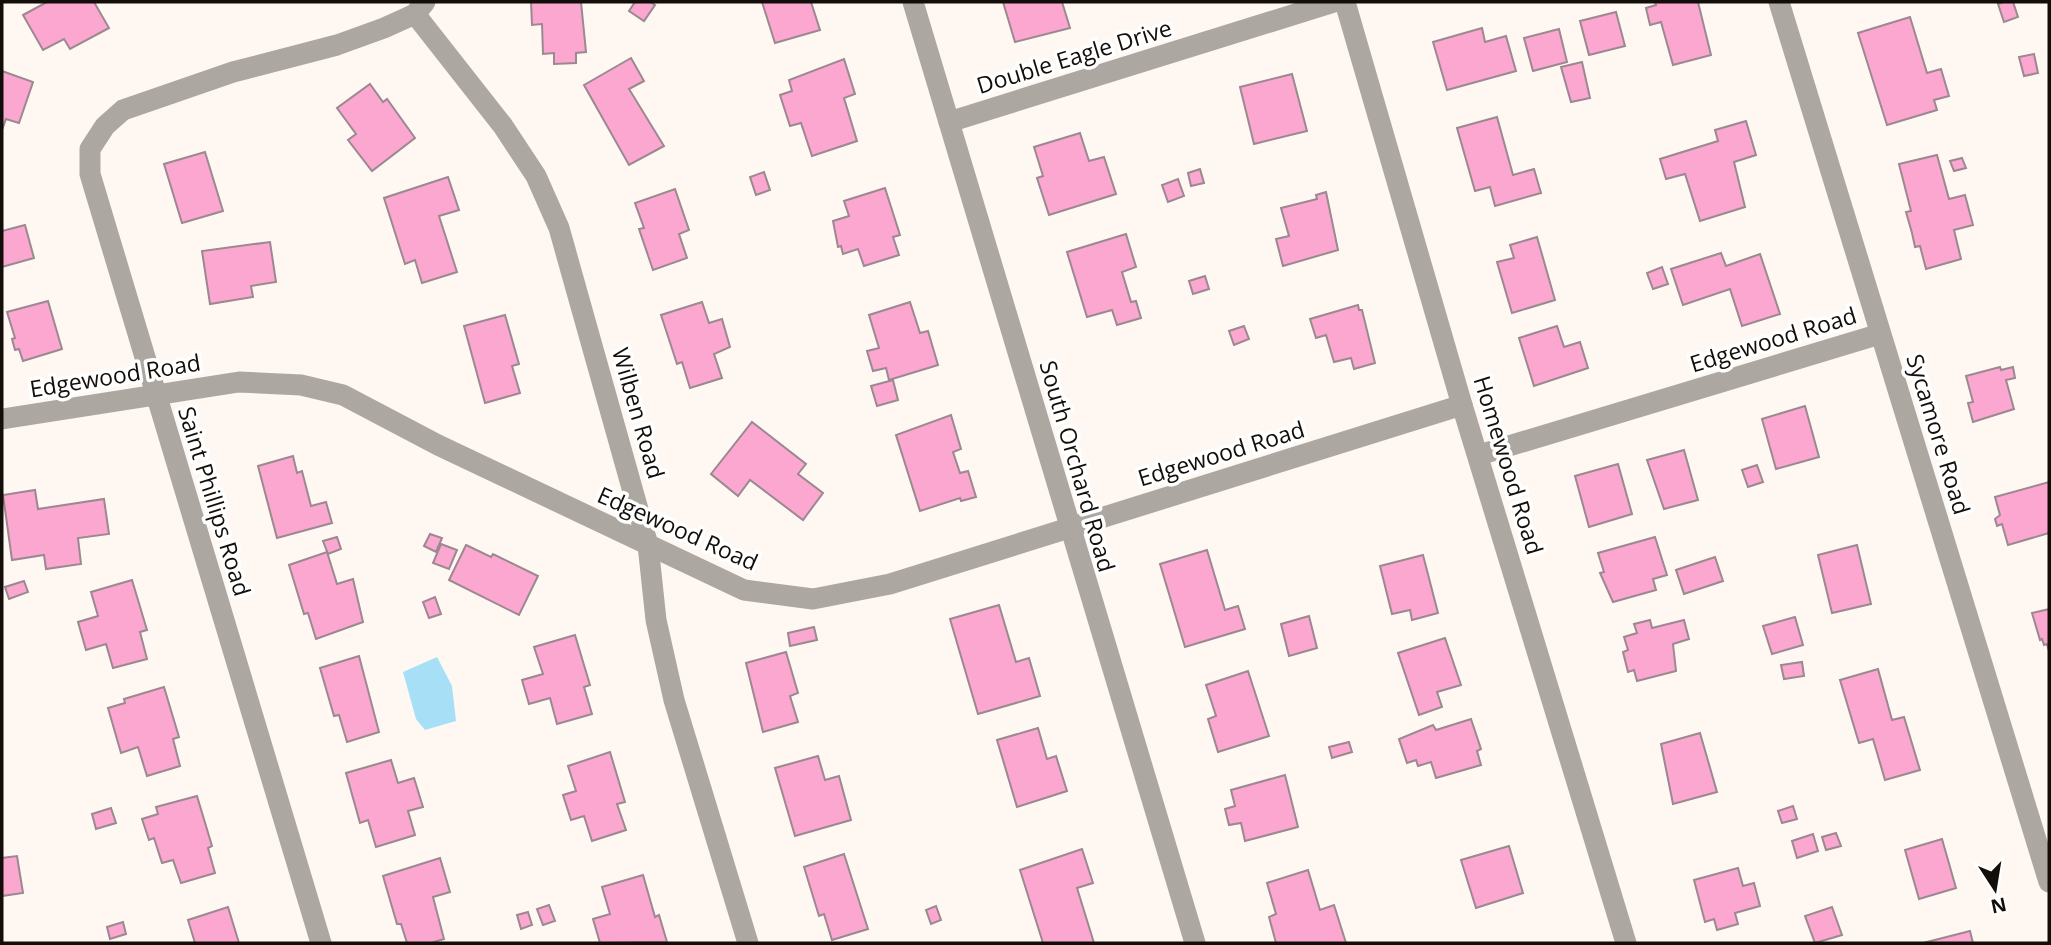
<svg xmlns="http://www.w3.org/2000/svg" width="2051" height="945" viewBox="0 0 2051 945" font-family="'Open Sans',sans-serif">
	<rect width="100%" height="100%" fill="#fff8f2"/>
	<path fill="#a7e0f6" d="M437,657L452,686L456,721L425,730L416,719L403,672Z"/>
	<g fill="#fba7cf" stroke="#9b8890" stroke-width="2">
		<path d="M47,2H94L109,28L70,49L64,39L43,50L23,15Z"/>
		<path d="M531,2H581L586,52L576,53V63L554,64V53L543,54L542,24L532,25Z"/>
		<path d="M635,2H650L655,5L644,21L629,11Z"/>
		<path d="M762,2H811L820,30L775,43Z"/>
		<path d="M1003,2H1062L1070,28L1015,42Z"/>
		<path d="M1655,2H1698L1711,55L1673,65L1661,22L1650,25L1646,8L1656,5Z"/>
		<path d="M2004,2H2013L2018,17L2004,22L1998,4Z"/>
		<path d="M1616,12L1625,46L1589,55L1580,21Z"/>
		<path d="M1910,17L1927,73L1941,69L1949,96L1934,100L1937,110L1887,125L1858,33Z"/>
		<path d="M1482,28L1485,42L1506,36L1516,71L1447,90L1433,42Z"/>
		<path d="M1559,29L1567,62L1533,71L1524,38Z"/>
		<path d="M2034,54L2038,73L2024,76L2019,57Z"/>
		<path d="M631,58L644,81L629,89L664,146L629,165L584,85Z"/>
		<path d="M844,59L855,94L844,98L857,141L812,156L801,123L790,126L780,95L792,91L789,80Z"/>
		<path d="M1582,62L1590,98L1571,102L1561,67Z"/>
		<path d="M2,71L33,82L19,123L6,119L2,130Z"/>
		<path d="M1292,74L1307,131L1254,144L1240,87Z"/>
		<path d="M370,84L383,102L387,99L415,138L372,171L348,140L356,134L337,108Z"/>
		<path d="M1497,117L1513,175L1534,169L1541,193L1495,206L1490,187L1475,191L1457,128Z"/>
		<path d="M1746,121L1756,155L1734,162L1745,207L1700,221L1685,174L1666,179L1660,159L1718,141L1715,130Z"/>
		<path d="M1080,133L1089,161L1104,157L1116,194L1049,215L1037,178L1043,176L1034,147Z"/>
		<path d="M205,152L223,211L182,223L164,164Z"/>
		<path d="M1937,155L1949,199L1965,195L1973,225L1954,230L1961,259L1926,269L1920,246L1915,247L1912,233L1906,212L1911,211L1899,164Z"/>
		<path d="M1962,158L1966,168L1954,171L1950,161Z"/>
		<path d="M1200,169L1204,183L1191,186L1188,173Z"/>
		<path d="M764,172L770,190L756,195L750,177Z"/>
		<path d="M448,177L459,210L439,216L457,272L422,283L415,260L405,264L384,198Z"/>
		<path d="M1178,179L1184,196L1168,202L1162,185Z"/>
		<path d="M885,188L900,235L893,237L899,255L864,266L858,249L843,254L841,246L838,247L833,221L849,216L844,201Z"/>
		<path d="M675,189L689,230L679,234L687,258L653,270L639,229L644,228L635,203Z"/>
		<path d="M1326,192L1338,250L1283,266L1276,239L1289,236L1281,208L1317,199L1316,195Z"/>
		<path d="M25,225L34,258L2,267V231Z"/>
		<path d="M1126,234L1136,267L1122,272L1131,302L1136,301L1141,318L1117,325L1112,310L1087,317L1067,252Z"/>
		<path d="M1537,237L1555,300L1512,313L1497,262L1514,258L1510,245Z"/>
		<path d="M270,242L276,282L251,286L253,297L210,304L202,251Z"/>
		<path d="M1721,253L1726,266L1760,254L1780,314L1742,326L1730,289L1683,305L1671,269Z"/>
		<path d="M1662,267L1668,284L1653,289L1647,273Z"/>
		<path d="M1205,276L1209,289L1193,294L1189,281Z"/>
		<path d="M48,301L62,349L23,361L19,349L15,350L12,339L15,338L7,312Z"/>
		<path d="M702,302L709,323L722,319L730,347L714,354L722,378L690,388L682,362L677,364L661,315Z"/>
		<path d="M910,302L920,333L928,331L938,365L889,380L886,368L873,371L867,351L879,348L869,315Z"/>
		<path d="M1358,305L1359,310H1362L1375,363L1354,369L1351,358L1334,362L1326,335L1316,338L1310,319Z"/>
		<path d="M505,315L519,364L512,366L520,393L485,403L464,326Z"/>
		<path d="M1244,326L1249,339L1234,345L1229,331Z"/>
		<path d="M1557,326L1564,347L1580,342L1588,368L1534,386L1519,338Z"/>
		<path d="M2000,367L2001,370L2013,367L2015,378L2006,380L2014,409L1973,422L1968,403L1973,402L1966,376Z"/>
		<path d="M893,380L898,400L877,406L871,386Z"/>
		<path d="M1805,406L1819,457L1776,469L1762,419Z"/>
		<path d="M951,415L961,449L953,452L960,473L968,471L976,497L961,501L960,498L920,511L896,435Z"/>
		<path d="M752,422L806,464L798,474L823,493L803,520L750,480L738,496L711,474Z"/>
		<path d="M1684,450L1698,500L1664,509L1647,460Z"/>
		<path d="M293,456L297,473L302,471L311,506L326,502L332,523L277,538L258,466Z"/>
		<path d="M1618,464L1632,514L1589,527L1575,476Z"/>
		<path d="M1757,465L1763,482L1748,487L1742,470Z"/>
		<path d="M2049,482V533L2008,545L2002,524L1997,526L1995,519L2000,515L1995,497Z"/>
		<path d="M35,490L38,509L104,499L109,534L78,538L81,564L46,569L44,555L12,560L3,495Z"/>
		<path d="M430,534L442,538L436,552L424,546Z"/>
		<path d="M337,537L341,549L328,554L323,541Z"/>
		<path d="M1655,537L1667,575L1653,579L1656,590L1613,602L1600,573L1604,572L1598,553Z"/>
		<path d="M441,544L457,550L449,569L433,563Z"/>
		<path d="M466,545L491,557L493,554L538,576L519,615L449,580Z"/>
		<path d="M1857,545L1871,604L1832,613L1818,555Z"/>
		<path d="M1207,550L1225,610L1238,606L1245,629L1185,647L1160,564Z"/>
		<path d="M327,552L337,584L353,579L363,622L316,639L308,613L304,614L289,565Z"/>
		<path d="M1423,555L1438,613L1412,620L1410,610L1392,614L1380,566Z"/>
		<path d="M1715,557L1723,581L1684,594L1676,570Z"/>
		<path d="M132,580L147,630L140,632L147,659L113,668L106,644L86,650L78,622L98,616L91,592Z"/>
		<path d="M24,581L28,592L9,599L5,587Z"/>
		<path d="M435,597L441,614L429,618L423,602Z"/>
		<path d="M999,605L1016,662L1029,658L1040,696L978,714L950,619Z"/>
		<path d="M2049,609V651L2047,644L2044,645L2042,639L2040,640L2032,613Z"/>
		<path d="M1309,616L1317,648L1289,656L1281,624Z"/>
		<path d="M1795,617L1803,645L1772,654L1763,626Z"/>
		<path d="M1650,620L1652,628L1684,620L1689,639L1673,644L1676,671L1637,681L1634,670L1628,672L1623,652L1628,650L1624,637L1637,633L1634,624Z"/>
		<path d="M814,627L817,640L790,646L788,633Z"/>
		<path d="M575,635L590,685L584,687L592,714L557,724L550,698L529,704L522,680L543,674L534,647Z"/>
		<path d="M1445,638L1461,685L1437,692L1442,707L1419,715L1398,653Z"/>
		<path d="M786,652L798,693L790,696L798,722L763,732L746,663Z"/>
		<path d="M359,656L379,732L347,742L339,715L334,716L320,668Z"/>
		<path d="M1802,662L1804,676L1784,679L1781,665Z"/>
		<path d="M1878,669L1892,720L1904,717L1920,770L1885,780L1873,739L1859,743L1840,680Z"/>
		<path d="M1248,671L1269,736L1218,752L1208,719L1216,716L1206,685Z"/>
		<path d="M164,687L179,737L173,739L180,766L147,776L138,747L121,753L108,708L125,703L124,699Z"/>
		<path d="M1471,719L1481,749L1477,751L1481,765L1436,778L1431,762L1418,766L1416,760L1407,763L1399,739L1433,725L1436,730Z"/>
		<path d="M1038,728L1047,759L1056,756L1067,791L1017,807L997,740Z"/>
		<path d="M1700,733L1717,792L1673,804L1661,744Z"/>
		<path d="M1349,742L1352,752L1332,758L1329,747Z"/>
		<path d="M610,752L625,802L617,804L626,830L592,841L584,816L571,820L563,795L576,791L568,766Z"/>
		<path d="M818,756L825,780L839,776L851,820L795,836L775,768Z"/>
		<path d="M391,760L398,783L414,778L423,807L408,811L415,835L376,847L368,820L360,823L346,773Z"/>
		<path d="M1285,775L1298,827L1245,841L1241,823L1229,825L1225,809L1235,806L1231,790Z"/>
		<path d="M197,796L212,846L208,848L215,873L181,883L173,860L162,863L154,838L149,840L142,819L158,814L156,807Z"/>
		<path d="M1793,806L1797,819L1782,823L1778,811Z"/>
		<path d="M111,808L116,823L96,829L92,814Z"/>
		<path d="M1836,833L1841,846L1826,850L1822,837Z"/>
		<path d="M1813,834L1818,851L1797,858L1792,841Z"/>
		<path d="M1942,839L1956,888L1919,899L1905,850Z"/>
		<path d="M1509,846L1523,893L1476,908L1461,860Z"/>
		<path d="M1082,849L1093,883L1077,888L1094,943H1043L1020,870Z"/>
		<path d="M844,854L868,929L832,940L824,914L819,916L804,867Z"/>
		<path d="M17,856L23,893L2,896V858Z"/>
		<path d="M440,858L450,892L433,897L444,939L431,943H407L401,924H397L383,876Z"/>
		<path d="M1738,868L1743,886L1754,883L1760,906L1735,913L1738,924L1717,930L1714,919L1705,922L1694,880Z"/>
		<path d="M1308,870L1320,910L1334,905L1346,943H1276L1269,917L1276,914L1267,883Z"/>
		<path d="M643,875L655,917L659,915L667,942L600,943L593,919L610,914L602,887Z"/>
		<path d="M549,905L555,921L543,925L537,909Z"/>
		<path d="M936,906L941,920L931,924L926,910Z"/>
		<path d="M228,907L239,943H195L188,920Z"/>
		<path d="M1832,907L1842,935L1815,943L1805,916Z"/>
		<path d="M528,912L532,925L521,929L517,915Z"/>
		<path d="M123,922L126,934L110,939L107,927Z"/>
		<path d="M1970,931L1973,943H1923Z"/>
	</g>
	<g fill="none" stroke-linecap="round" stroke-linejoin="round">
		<g stroke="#ada7a1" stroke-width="21">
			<path d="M913,2L1195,943"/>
			<path d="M1345,2L1462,405L1626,943"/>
			<path d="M1779,2L2049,882"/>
			<path d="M415,14L503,126L536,176L559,228L648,545L656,620L674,700L748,943"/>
			<path d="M949,122L1334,2"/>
			<path d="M2,419L239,382L301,385L343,395L438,445L744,590L813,599L890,584L1462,405"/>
			<path d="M1479,455L1880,334"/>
			<path d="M321,943L90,174V149L105,126L123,110L233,72L337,45L384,28L415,14L425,2"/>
		</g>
	</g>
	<g text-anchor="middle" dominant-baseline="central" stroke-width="7" stroke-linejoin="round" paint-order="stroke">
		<g font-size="23" fill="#130e09" stroke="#fff">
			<text transform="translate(1074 56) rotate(-17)">Double Eagle Drive</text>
			<text transform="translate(1773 339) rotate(-17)">Edgewood Road</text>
			<text transform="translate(115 375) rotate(-9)">Edgewood Road</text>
			<text transform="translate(639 413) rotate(74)">Wilben Road</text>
			<text transform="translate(1939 434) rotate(73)">Sycamore Road</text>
			<text transform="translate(1221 453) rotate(-17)">Edgewood Road</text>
			<text transform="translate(1509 465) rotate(73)">Homewood Road</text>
			<text transform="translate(1078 466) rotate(74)">South Orchard Road</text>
			<text transform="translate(215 501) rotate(73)">Saint Phillips Road</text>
			<text transform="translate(678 528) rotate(24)">Edgewood Road</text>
		</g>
	</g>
	<rect width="2051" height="945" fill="none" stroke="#130e09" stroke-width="7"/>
	<g transform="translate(1995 889) rotate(168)" stroke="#ffffff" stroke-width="5" paint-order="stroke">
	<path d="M0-5L12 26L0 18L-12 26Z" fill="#130e09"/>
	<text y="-10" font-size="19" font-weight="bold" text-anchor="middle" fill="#130e09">N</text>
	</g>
</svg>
